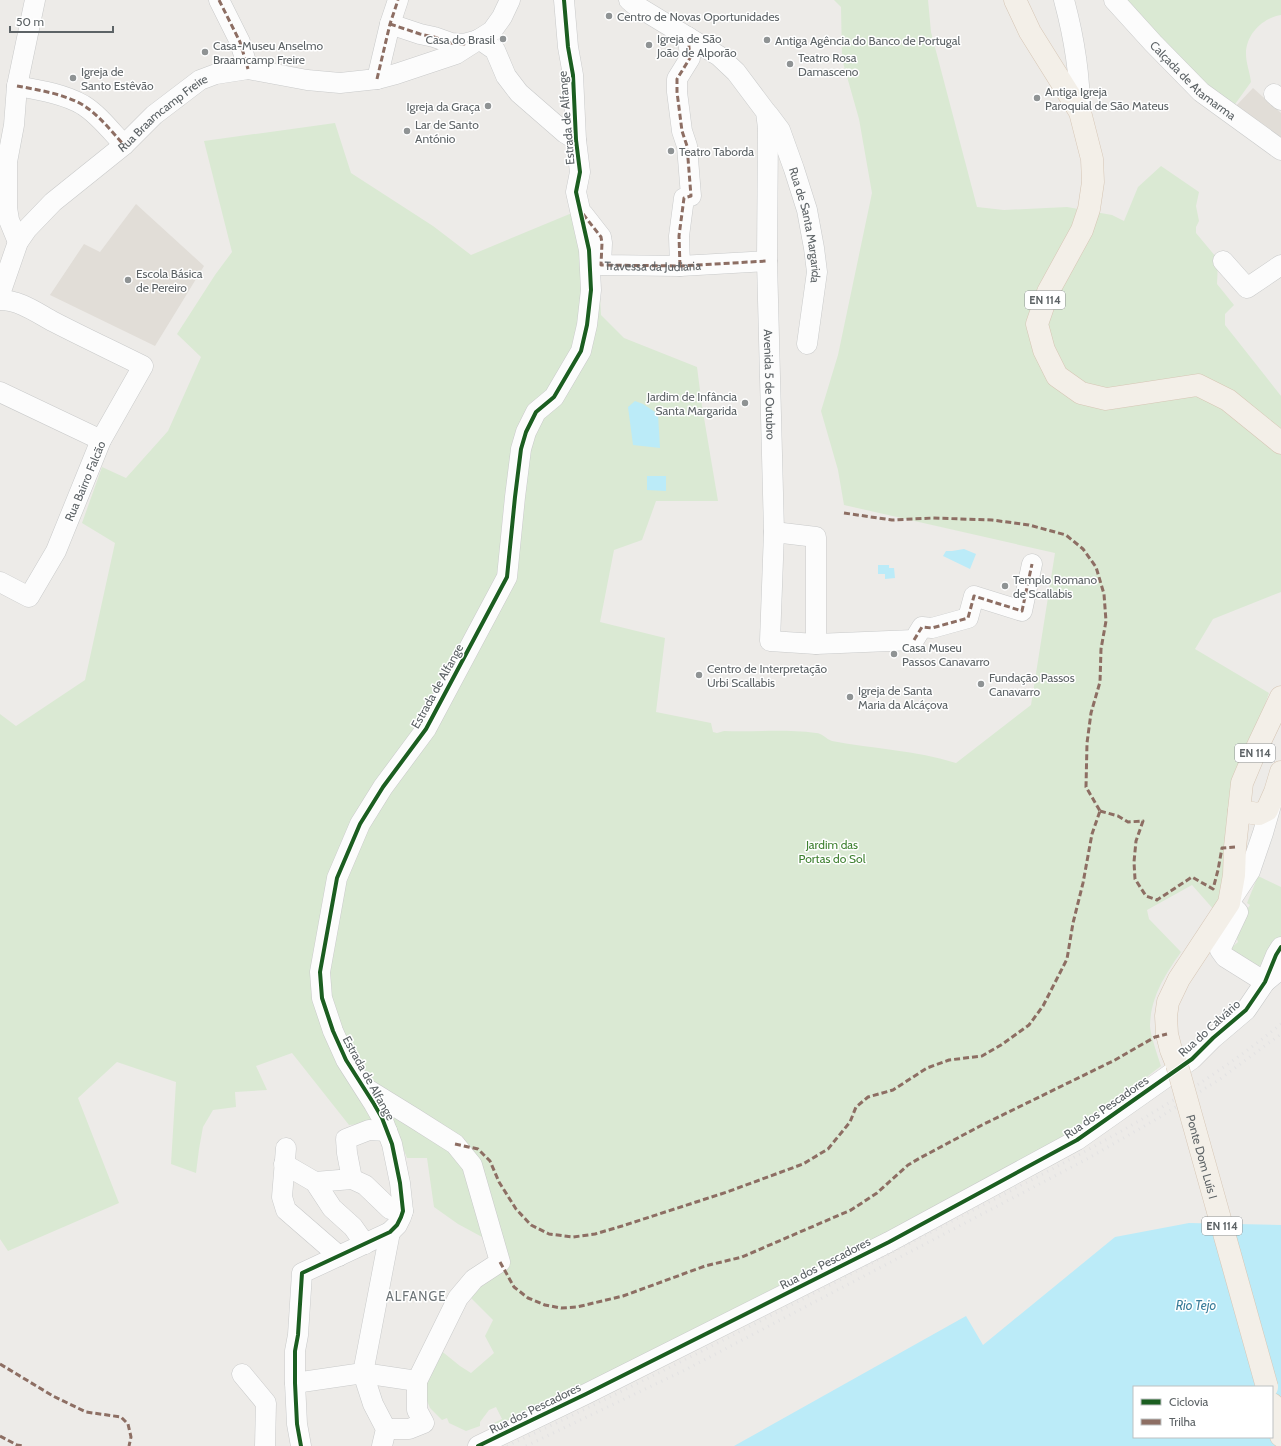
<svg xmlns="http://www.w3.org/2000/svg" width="1281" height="1446" viewBox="0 0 1281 1446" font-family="Cabin,sans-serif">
	<rect width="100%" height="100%" fill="#edebe8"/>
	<g fill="#e1ddd7">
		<path d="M1253,88L1281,113V143L1235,107Z"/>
		<path d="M136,204L204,266L155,346L50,295L84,244L100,252Z"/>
	</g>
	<g fill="#dae9d3">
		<path d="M834,0H928L931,32L977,207L1004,210L1067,207L1112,215L1124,221L1138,187L1161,166L1199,192L1196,206L1199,221L1196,227V233L1216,257L1218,263L1217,284L1234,305L1225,314V325L1281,396V592L1213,619L1195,649L1269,693L1250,747L1228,888L1215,911L1192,885L1147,910L1149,919L1181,952C1165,975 1151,996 1150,1025C1150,1035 1158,1056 1161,1066L1042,1157L493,1436L488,1426L502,1419L496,1407L489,1410L480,1422V1426L466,1431L449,1423L447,1418L442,1420L430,1408L422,1389L439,1349L460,1366L471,1373L494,1353L485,1336L493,1320L468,1295L499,1271L495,1244L458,1224L434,1207L427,1158H407L398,1136L370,1123L349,1125L292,1053L256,1066L267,1090L235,1092L236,1107L213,1110L203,1127L199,1149L196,1173L171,1164L176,1082L117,1062L78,1098L119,1203L8,1251L0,1239V714L16,726L85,680L115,543L82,523L102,467L126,478L168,431L201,357L177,334L215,275L232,252L204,141L335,123L351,173L433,226L471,255L572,213L599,277L601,315L624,338L697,367L702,406L718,501H656L642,540L614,550L600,622L665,638L656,712L711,723L713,732L717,733L724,731C755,732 785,729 816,733C822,733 826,739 832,741C873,749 916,750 956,763L1031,705L1055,553L844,505L838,470L821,411L838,355L872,193L859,119L842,59L841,7Z"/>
		<path d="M1126,0H1281V15C1263,18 1246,34 1246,54C1246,63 1250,73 1251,82L1233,107L1188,68L1133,6Z"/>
		<path d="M1258,876L1281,887V942L1278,948L1254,971L1230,949L1238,942L1234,930L1250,905L1247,903Z"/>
	</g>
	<g fill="#bbebf8" fill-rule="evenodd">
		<path d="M635,401L643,404L658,414L660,448L633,445L628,407Z"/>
		<path d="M647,476H666V491L647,490Z"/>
		<path d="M964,549L976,554L970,569L943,556L946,551H952Z"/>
		<path d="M878,565H889V568H894L895,578L885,579V574H878Z"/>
		<path d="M1189,1223L1281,1225V1446H734L966,1316L983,1345L1115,1237ZM1134,1387H1272V1437H1134Z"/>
	</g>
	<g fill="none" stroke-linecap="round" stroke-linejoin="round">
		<defs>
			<g id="minor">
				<path d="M219,0L240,42L248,69"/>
				<path id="s1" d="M629,0L635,5L719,56L736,72L766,112L768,128L767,261L774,532L770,641L816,644L914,640L922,627L932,628L968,618L974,596L1022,611L1032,564"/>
				<path d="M1064,0C1074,37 1080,74 1080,112"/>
				<path id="s2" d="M1114,0L1153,43L1201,92L1281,150"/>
				<path d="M390,24L420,34L434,37L451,43L464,44L475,41"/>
				<path d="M479,39L495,50L506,76L519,93L565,133L576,140"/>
				<path d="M377,79L390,24L398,0"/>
				<path d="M17,86C39,90 64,94 83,105C99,115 111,131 124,145"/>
				<path d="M1274,94L1281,100"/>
				<path id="s3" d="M768,114L780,130L794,169L807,210L814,248L817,272L807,344"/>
				<path d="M583,214L601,237L602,243L601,265L680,266L767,261"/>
				<path d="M18,242L9,220L7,208V162L14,125L17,86L35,0"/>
				<path d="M1223,261L1247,288L1281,265"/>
				<path d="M680,266L679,236L684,198L691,196L687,146L682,131L677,92V79L690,58L688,37"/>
				<path id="s4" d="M0,294L18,242L27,229L53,202L124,145L154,115L200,80L216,74L248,69L307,80L340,83L377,79L396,74L456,54L492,31L502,17L510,0"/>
				<path d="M0,300C20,300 37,313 54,322C83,337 113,351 143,366L101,440L56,551L29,597L0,582"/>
				<path d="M0,392L101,440"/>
				<path d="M774,532L816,537V644"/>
				<path d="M1271,805L1263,833L1250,871L1229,903L1238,912L1220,950L1225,957L1265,982L1276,973"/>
				<path d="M367,1089L414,1118L455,1144L472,1165L500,1262L474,1279L458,1298L417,1381V1410L424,1423L409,1429H386"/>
				<path d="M286,1148L282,1197L286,1210L339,1256"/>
				<path d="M284,1164L315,1182L332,1208L353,1227L365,1244"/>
				<path d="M352,1179L347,1153L346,1139L369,1130L387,1131"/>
				<path d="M315,1182L352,1179L365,1185L390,1209L403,1211"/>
				<path d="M242,1374L266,1403L265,1446"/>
				<path d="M295,1383L363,1373L417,1381"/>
				<path d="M301,1446L297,1424L295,1383V1351L298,1335L302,1273L390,1232L397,1225L401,1217L403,1211L400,1183L392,1144L382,1118L374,1104L346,1060L333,1031L322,998L320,972L337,878L360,824L383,787L426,729L507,577L515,497L521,449L526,432L536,412L554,397L581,351L587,325L591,290L589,250L576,192L580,172L576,140L573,75L568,47L564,0"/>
				<path d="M382,1446L386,1429L373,1404L363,1373L390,1232"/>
				<path d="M478,1446L586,1394L889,1242L1077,1140L1192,1059L1213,1038L1246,1010L1265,982L1276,955L1281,947"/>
			</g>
			<g id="major">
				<path d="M1015,0L1030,32L1080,112L1092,159L1093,182L1089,209L1082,230L1048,292L1037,324L1044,350L1057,376L1081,393L1106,399L1198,385L1228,400L1281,443"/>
				<path d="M1239,811L1259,814L1267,810L1275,792L1281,772"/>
				<path d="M1177,1065L1171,1050L1167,1034L1166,1016L1168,1002L1179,979L1229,903L1234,875L1235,847L1242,783L1255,752L1281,697"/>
				<path d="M1272,1404L1281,1436"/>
			</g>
		</defs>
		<use href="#minor" stroke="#c9caca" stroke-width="21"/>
		<use href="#major" stroke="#d6c6b5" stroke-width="23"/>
		<use href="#minor" stroke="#fcfcfc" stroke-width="20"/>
		<use href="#major" stroke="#f3efe8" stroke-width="22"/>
		<g stroke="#e3e2e3" stroke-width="3" stroke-dasharray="1 5" stroke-linecap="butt">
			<path d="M507,1446C652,1379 793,1304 935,1230C1053,1168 1177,1109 1281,1024"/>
			<path d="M526,1446L685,1370L1087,1159L1160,1117L1220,1079L1281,1034"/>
		</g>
		<defs>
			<g id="major-bridge">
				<path id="s5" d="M1177,1065L1267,1387"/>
			</g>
		</defs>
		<use href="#major-bridge" stroke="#d6c6b5" stroke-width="23" stroke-linecap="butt"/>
		<use href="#major-bridge" stroke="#f3efe8" stroke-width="22"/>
		<g stroke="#8d6e63" stroke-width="3" stroke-dasharray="6 3" stroke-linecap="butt">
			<path d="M219,0L240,42L248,69"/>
			<path d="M390,24L420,34L434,37L451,43L464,44L479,39"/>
			<path d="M377,79L390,24L398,0"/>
			<path d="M17,86C39,90 64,94 83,105C99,115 111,131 124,145"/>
			<path id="s6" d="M583,214L601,237L602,243L601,265L680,266L767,261"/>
			<path d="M680,266L679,236L684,198L691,196L687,146L682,131L677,92V79L690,58L688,37"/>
			<path d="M844,513L892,520L933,518L992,520L1029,525L1066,535L1083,549L1096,567L1104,594L1106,621L1101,649L1100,682L1091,713L1087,743L1086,787L1100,811"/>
			<path d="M914,640L922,627L932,628L968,618L974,596L1022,611L1032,564"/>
			<path d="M1100,811L1118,816L1128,822L1143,821L1136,841L1134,862L1135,879L1146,896L1157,900L1192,877L1213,889L1218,870L1222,848L1235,847"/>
			<path d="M455,1144L478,1149L490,1161L499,1182L516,1209L531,1225L549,1234L573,1237L595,1234L622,1226L727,1192L803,1164L828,1149L850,1122L856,1107L868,1097L893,1090L927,1068L949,1060L982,1056L1001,1045L1029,1025L1043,1006L1067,959L1073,923L1083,883L1092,834L1100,811"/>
			<path d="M500,1262L514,1287L528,1298L545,1305L561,1308L577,1307L623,1296L705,1266L742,1257L851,1210L877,1193L908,1165L920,1158L982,1125L1115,1060L1155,1037L1167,1034"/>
			<path d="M0,1364L53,1396L86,1412L121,1417L128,1424L131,1437L129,1446"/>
			<path d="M0,1436L17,1445L23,1446"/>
		</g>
		<defs>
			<g id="cycleway">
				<path d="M301,1446L297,1424L295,1383V1351L298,1335L302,1273L390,1232L397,1225L401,1217L403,1211L400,1183L392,1144L382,1118L374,1104L346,1060L333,1031L322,998L320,972L337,878L360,824L383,787L426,729L507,577L515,497L521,449L526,432L536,412L554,397L581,351L587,325L591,290L589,250L576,192L580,172L576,140L573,75L568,47L564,0"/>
				<path d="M478,1446L586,1394L889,1242L1077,1140L1192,1059L1213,1038L1246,1010L1265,982L1276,955L1281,947"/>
			</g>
		</defs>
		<use href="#cycleway" stroke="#fff" stroke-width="6"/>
		<use href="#cycleway" stroke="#1b5e20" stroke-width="4"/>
	</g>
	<g fill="#8f9394" stroke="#fff" stroke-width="1.5">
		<circle cx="609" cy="16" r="4"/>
		<circle cx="503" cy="39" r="4"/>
		<circle cx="767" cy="40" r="4"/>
		<circle cx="649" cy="45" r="4"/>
		<circle cx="205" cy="52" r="4"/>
		<circle cx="790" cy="64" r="4"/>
		<circle cx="73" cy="78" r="4"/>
		<circle cx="1037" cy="98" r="4"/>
		<circle cx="488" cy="106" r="4"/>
		<circle cx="407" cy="131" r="4"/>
		<circle cx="671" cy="151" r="4"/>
		<circle cx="128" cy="280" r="4"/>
		<circle cx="745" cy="403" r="4"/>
		<circle cx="1005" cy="586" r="4"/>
		<circle cx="894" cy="654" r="4"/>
		<circle cx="699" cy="675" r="4"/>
		<circle cx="981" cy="684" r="4"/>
		<circle cx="850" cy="697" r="4"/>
	</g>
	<g text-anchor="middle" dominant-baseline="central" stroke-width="3" stroke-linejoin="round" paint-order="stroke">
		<g fill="#fff" stroke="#8e9294" stroke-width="1">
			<rect x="1025" y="291" width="40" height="18" rx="3"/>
			<rect x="1235" y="744" width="40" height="18" rx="3"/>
			<rect x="1202" y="1217" width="40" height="18" rx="3"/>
		</g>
		<g font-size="11" font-weight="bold" fill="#5d6366">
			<text x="1045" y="300">EN 114</text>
			<text x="1255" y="753">EN 114</text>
			<text x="1222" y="1226">EN 114</text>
		</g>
		<g font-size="12" fill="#5d6366" stroke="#fff" text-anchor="start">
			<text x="617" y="16">Centro de Novas Oportunidades</text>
			<text x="657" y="38">Igreja de São<tspan x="657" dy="14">João de Alporão</tspan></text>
			<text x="495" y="39" text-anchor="end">Casa do Brasil</text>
			<text x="775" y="40">Antiga Agência do Banco de Portugal</text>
			<text x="213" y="45">Casa-Museu Anselmo<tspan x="213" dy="14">Braamcamp Freire</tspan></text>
			<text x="798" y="57">Teatro Rosa<tspan x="798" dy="14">Damasceno</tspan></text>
			<text x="81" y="71">Igreja de<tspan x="81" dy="14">Santo Estêvão</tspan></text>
			<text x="1045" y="91">Antiga Igreja<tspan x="1045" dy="14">Paroquial de São Mateus</tspan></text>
			<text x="480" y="106" text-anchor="end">Igreja da Graça</text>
			<text x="415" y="124">Lar de Santo<tspan x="415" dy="14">António</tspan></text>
			<text x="679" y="151">Teatro Taborda</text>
			<text x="136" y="273">Escola Básica<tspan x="136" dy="14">de Pereiro</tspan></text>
			<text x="737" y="396" text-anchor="end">Jardim de Infância<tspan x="737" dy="14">Santa Margarida</tspan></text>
			<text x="1013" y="579">Templo Romano<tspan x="1013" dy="14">de Scallabis</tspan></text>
			<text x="902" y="647">Casa Museu<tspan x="902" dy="14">Passos Canavarro</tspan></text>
			<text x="707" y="668">Centro de Interpretação<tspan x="707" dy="14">Urbi Scallabis</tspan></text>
			<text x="989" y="677">Fundação Passos<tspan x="989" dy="14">Canavarro</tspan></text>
			<text x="858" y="690">Igreja de Santa<tspan x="858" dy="14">Maria da Alcáçova</tspan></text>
		</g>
		<g font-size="12" fill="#5d6366" stroke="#fff">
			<text stroke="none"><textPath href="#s2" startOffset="113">Calçada de Atamarma</textPath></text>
			<text stroke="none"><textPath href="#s4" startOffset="250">Rua Braamcamp Freire</textPath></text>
			<text transform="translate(566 118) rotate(-95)">Estrada de Alfange</text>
			<text stroke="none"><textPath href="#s3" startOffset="119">Rua de Santa Margarida</textPath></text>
			<text stroke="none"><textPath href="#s6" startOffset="109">Travessa da Judiaria</textPath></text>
			<text stroke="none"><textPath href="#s1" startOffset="452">Avenida 5 de Outubro</textPath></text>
			<text transform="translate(85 481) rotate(-67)">Rua Bairro Falcão</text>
			<text transform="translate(437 686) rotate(-61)">Estrada de Alfange</text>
			<text transform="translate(1209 1028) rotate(-42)">Rua do Calvário</text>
			<text transform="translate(369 1078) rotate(61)">Estrada de Alfange</text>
			<text transform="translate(1106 1107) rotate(-35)">Rua dos Pescadores</text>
			<text stroke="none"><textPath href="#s5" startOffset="95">Ponte Dom Luís I</textPath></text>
			<text transform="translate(825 1263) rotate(-27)">Rua dos Pescadores</text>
			<text transform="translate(535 1408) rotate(-26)">Rua dos Pescadores</text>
		</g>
		<g font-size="12" fill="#3f8131" stroke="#fff">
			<text x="832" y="844">Jardim das<tspan x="832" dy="14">Portas do Sol</tspan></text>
		</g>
		<g font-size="13" letter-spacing="1" fill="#6e7578" stroke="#fff">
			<text x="416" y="1296">ALFANGE</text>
		</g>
		<g font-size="13" font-style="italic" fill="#387c99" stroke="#fff">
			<text x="1196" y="1305">Rio Tejo</text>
		</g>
	</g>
	<rect x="1133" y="1386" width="140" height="52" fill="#ffffff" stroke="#bec1c2"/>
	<rect x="1141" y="1399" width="20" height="6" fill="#1b5e20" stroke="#bec1c2"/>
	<text x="1169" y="1406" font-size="12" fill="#5d6366">Ciclovia</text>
	<rect x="1141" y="1419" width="20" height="6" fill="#8d6e63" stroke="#bec1c2"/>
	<text x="1169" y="1426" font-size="12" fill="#5d6366">Trilha</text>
	<path d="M10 26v6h103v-6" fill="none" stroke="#5d6366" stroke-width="2"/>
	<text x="16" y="26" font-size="12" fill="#5d6366" stroke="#ffffff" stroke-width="3" paint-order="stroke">50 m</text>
</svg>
